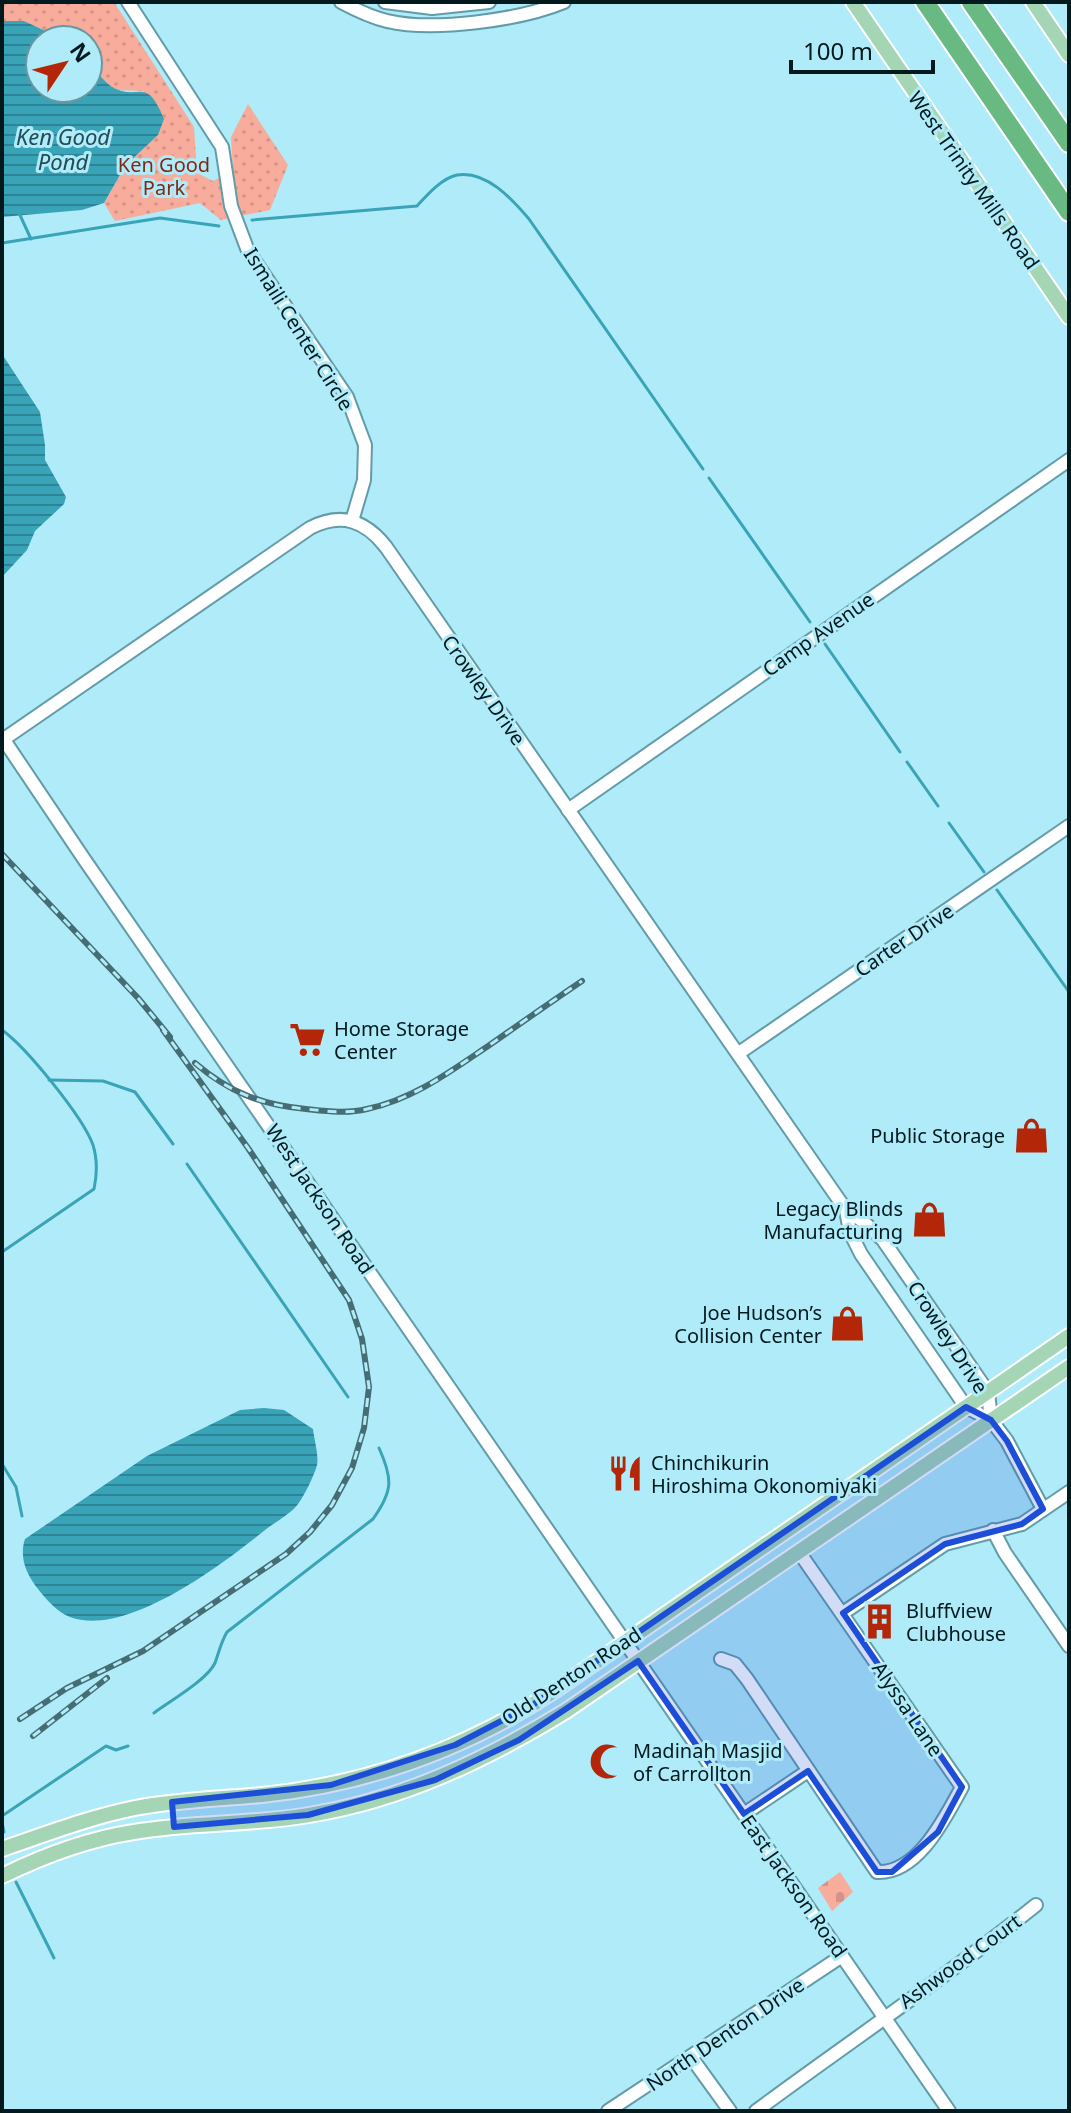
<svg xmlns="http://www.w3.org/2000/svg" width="1071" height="2113" viewBox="0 0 1071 2113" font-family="'Noto Sans',sans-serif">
	<defs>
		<pattern id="cemetery-stones" width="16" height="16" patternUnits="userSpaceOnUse" patternTransform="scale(2)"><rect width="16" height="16" fill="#f8ac9c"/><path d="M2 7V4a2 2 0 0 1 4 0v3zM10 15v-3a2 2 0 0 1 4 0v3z" fill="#d39386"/></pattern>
		<pattern id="park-dots" width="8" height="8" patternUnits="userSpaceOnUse" patternTransform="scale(2)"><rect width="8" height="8" fill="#f8ac9c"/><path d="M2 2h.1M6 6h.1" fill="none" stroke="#d39386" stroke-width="1.8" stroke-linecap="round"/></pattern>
		<pattern id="water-rules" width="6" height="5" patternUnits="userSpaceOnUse" patternTransform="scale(2)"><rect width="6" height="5" fill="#39a3b7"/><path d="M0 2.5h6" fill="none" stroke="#2e8494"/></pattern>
	</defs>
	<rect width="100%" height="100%" fill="#afebf8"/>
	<path fill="url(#cemetery-stones)" d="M840,1872L853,1892L832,1911L818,1888Z"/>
	<path fill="url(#park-dots)" d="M2,2H114L194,127L197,173L213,181L233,171L231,137L248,104L288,165L270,210L221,220L200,203L115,221L104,203L125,166L158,135L143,91L116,90L103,80L88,59V40H65L24,21H2Z"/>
	<g fill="url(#water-rules)">
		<path d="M2,21H24L65,40H40V88H88V59C95,69 103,82 114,88C139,101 146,75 164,119L158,135L125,166L104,203L82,210L2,217Z"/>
		<path d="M2,354L40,412L45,445V460L66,497L64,504L35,531L27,550L2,577Z"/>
		<path d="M264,1408L284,1410L313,1429C314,1439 319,1455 317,1465C314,1476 305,1494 298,1504C291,1514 275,1522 265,1530C223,1564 126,1638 70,1617C58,1613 46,1599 38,1589C26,1574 19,1557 25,1539L147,1456L240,1410Z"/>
	</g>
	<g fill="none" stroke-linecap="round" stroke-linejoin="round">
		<g stroke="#39a3b7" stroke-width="3">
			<path d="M19,213L31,239"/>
			<path d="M252,220L417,206C427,195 442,178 457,175C486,170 512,199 529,219L703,469"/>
			<path d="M2,243L160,218L219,226"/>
			<path d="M709,478L810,622"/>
			<path d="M825,644L900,752"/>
			<path d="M907,762L938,806"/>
			<path d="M949,823L984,872"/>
			<path d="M997,890L1069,992"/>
			<path d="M2,1030C26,1047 83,1117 93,1145C97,1158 97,1175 94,1189L2,1252"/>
			<path d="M49,1080L103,1081L135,1092L173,1144"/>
			<path d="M187,1164L348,1397"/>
			<path d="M2,1464L16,1487L22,1516"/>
			<path d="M154,1713C170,1701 207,1680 215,1663C219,1652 221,1642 227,1632L373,1519C393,1491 393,1479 379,1448"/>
			<path d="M2,1816L106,1746L116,1750L128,1746"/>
			<path d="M2,1822L4,1832"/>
			<path d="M16,1882L54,1958"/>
		</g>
		<defs>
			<g id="minor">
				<path d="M128,2L222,147L231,206L248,251L347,397L365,445L364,480L352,521"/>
				<path d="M341,2C356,10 370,17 387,21C433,32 520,20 564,2"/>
				<path d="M385,2L432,8L489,2"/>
				<path d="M2,737L84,859L949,2111"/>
				<path d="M4,739L310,528C341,512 365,520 386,547L846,1210L864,1222L883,1240L988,1392L991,1420"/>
				<path d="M568,810L1069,460"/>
				<path d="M739,1053L1069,826"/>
				<path d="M846,1210L850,1232L861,1254L966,1407L991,1420L1007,1441L1043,1509"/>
				<path d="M993,1530L1005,1553L1069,1646"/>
				<path d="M843,1613L945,1544L1022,1524L1069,1492"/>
				<path d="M721,1659L735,1664L747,1679L877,1872C918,1874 945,1818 962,1787L799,1552"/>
				<path d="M744,1814L808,1771"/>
				<path d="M691,2057L730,2111"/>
				<path d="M608,2111L842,1956"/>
				<path d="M756,2111C849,2042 945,1978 1036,1905"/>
			</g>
			<g id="major">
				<path d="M853,2L1069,317"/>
				<path d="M1033,2L1069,55"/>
				<path d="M2,1849C46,1834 90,1817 135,1808C177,1800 220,1799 262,1795C369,1784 468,1748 557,1689L1069,1336"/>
				<path d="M2,1876C43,1856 88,1839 134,1832C192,1822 251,1825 309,1815C402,1800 486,1760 566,1711L1069,1367"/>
			</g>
			<g id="highway">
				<path d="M925,2L1069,212"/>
				<path d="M971,2L1069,143"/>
			</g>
		</defs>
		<use href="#minor" stroke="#629ca8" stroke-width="16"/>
		<use href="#major" stroke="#fff" stroke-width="18"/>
		<use href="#highway" stroke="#fff" stroke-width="22"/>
		<use href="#minor" stroke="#fff" stroke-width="12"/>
		<use href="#major" stroke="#a4d5b4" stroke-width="14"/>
		<use href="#highway" stroke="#68b982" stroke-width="18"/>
		<defs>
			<g id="rail">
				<path d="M2,854L138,998L170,1037"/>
				<path d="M195,1063C229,1092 261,1105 306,1109C325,1111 347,1114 367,1109C414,1099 451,1071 491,1044C521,1023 551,1002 582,981"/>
				<path d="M20,1719L67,1688L143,1651L286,1554L310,1532L332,1505L352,1468L364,1428L369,1387L362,1339L349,1300L248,1148L163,1030"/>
				<path d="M33,1736L107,1678"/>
			</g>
		</defs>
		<use href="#rail" stroke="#466c74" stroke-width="6"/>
		<use href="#rail" stroke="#afebf8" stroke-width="3" stroke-dasharray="9" stroke-linecap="butt"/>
	</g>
	<path fill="#1d4ed8" fill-opacity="0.2" stroke="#1d4ed8" stroke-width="6" stroke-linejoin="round" d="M966,1407L991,1420L1007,1441L1043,1509L1022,1524L945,1544L843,1613L962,1787L938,1832L892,1872H877L808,1771L744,1814L638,1661L519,1740L435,1780L308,1815L174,1827L172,1802L331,1785L455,1745L534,1704Z"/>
	<defs>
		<symbol id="supermarket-bare" viewBox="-9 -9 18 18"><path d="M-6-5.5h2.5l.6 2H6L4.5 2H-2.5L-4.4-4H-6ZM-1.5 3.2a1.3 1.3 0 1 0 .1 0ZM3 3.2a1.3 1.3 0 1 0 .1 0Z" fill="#b32608" stroke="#afebf8" stroke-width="2.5" paint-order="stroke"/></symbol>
		<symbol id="shop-bare" viewBox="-9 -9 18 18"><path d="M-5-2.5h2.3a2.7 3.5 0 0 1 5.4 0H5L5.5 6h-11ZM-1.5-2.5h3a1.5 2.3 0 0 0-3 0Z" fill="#b32608" stroke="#afebf8" stroke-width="2.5" paint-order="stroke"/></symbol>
		<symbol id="restaurant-bare" viewBox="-9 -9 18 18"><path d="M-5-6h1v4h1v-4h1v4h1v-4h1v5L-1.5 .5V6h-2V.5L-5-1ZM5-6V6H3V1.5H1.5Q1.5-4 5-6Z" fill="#b32608" stroke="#afebf8" stroke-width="2.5" paint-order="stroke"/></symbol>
		<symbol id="building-bare" viewBox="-9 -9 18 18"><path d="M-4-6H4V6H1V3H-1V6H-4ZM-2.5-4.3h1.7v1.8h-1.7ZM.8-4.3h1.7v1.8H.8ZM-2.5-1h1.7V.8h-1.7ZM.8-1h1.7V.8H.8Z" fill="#b32608" stroke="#afebf8" stroke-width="2.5" paint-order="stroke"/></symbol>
		<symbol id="mosque-bare" viewBox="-9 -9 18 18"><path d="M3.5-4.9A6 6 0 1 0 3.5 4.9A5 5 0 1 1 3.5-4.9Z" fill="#b32608" stroke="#afebf8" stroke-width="2.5" paint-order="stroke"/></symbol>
	</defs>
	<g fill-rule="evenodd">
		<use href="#supermarket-bare" x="282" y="1014" width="51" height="51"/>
		<use href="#shop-bare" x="1006" y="1110" width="51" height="51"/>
		<use href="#shop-bare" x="904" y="1194" width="51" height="51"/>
		<use href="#shop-bare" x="822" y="1298" width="51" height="51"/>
		<use href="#restaurant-bare" x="600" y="1448" width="51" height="51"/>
		<use href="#building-bare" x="854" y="1596" width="51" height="51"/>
		<use href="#mosque-bare" x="582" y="1736" width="51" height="51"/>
	</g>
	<g text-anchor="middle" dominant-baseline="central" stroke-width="6" stroke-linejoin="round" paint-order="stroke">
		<g font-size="20" fill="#832816" stroke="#afebf8">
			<text x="164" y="164">Ken Good<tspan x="164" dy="23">Park</tspan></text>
		</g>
		<g font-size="20" fill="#02191e" stroke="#afebf8">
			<text transform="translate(974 180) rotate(55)">West Trinity Mills Road</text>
			<text transform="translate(299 329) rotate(58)">Ismaili Center Circle</text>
			<text transform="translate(818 634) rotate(-35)">Camp Avenue</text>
			<text transform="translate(484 690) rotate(55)">Crowley Drive</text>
			<text transform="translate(904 940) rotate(-34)">Carter Drive</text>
			<text transform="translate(320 1199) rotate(56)">West Jackson Road</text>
			<text transform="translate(948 1337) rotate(57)">Crowley Drive</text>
			<text transform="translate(571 1676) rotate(-33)">Old Denton Road</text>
			<text transform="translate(908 1709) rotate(56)">Alyssa Lane</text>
			<text transform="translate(794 1886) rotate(55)">East Jackson Road</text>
			<text transform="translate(960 1961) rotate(-36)">Ashwood Court</text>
			<text transform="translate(725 2034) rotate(-34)">North Denton Drive</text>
		</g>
		<g font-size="20" fill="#02191e" stroke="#afebf8" text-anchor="start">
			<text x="334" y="1028">Home Storage<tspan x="334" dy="23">Center</tspan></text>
			<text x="1005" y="1135" text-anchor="end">Public Storage</text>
			<text x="903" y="1208" text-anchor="end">Legacy Blinds<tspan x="903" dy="23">Manufacturing</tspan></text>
			<text x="822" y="1312" text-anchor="end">Joe Hudson’s<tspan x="822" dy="23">Collision Center</tspan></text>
			<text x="651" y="1462">Chinchikurin<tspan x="651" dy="23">Hiroshima Okonomiyaki</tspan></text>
			<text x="906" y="1610">Bluffview<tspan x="906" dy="23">Clubhouse</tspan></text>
			<text x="633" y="1750">Madinah Masjid<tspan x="633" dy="23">of Carrollton</tspan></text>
		</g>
		<g font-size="22" font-style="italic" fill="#1f4c56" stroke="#afebf8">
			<text x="63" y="136">Ken Good<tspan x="63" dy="25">Pond</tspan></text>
		</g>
	</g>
	<rect width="1071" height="2113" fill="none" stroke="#02191e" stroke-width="8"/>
	<g transform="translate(64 64) rotate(55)"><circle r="38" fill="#afebf8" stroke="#6a97a1" stroke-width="2"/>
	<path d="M0-6L14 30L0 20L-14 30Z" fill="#b32608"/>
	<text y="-12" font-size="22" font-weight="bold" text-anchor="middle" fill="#02191e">N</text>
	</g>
	<path d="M791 60v12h142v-12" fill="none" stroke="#02191e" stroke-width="4"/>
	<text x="803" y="60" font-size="24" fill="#02191e" stroke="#afebf8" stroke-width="6" paint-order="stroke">100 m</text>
</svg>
